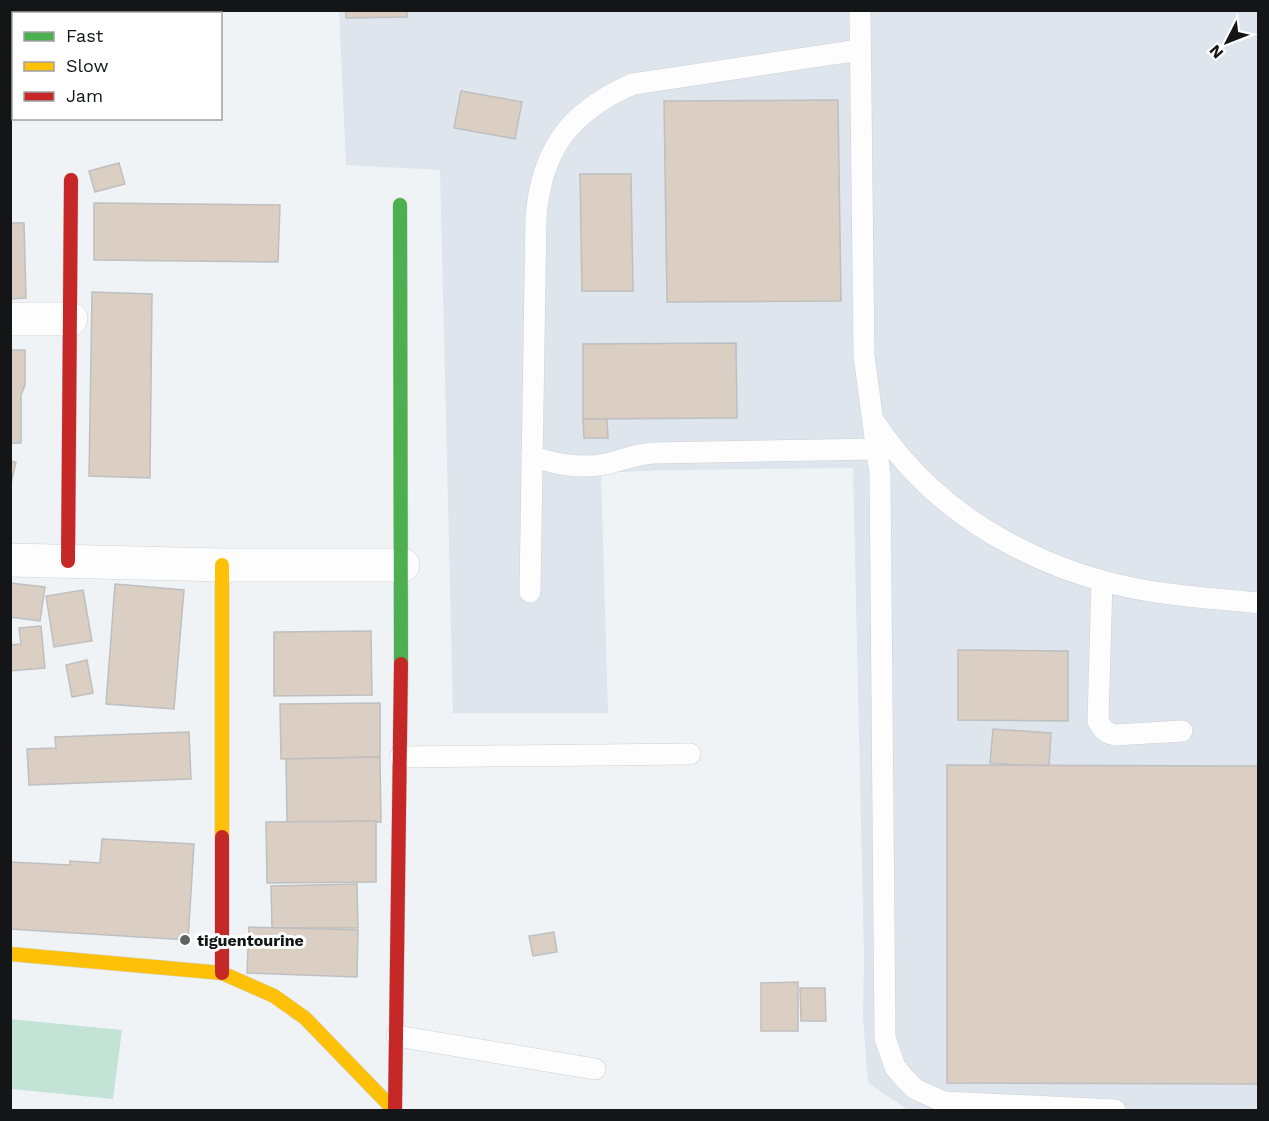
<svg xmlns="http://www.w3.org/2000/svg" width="1269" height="1121" viewBox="0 0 1269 1121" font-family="'Work Sans',sans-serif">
	<rect width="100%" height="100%" fill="#f0f3f6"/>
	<path fill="#dfe5ed" d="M339,11H1258V1110H908L868,1083L863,1018L864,958L853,468L666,470L601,473L608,713H453L440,170L346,165Z"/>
	<path fill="#c2e3d5" d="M10,1019L122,1030L113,1099L11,1089Z"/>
	<g fill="#dbcec3" stroke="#bebfc0" stroke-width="1.5">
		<path d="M346,10H407V17L346,18Z"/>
		<path d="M461,91L522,102L515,139L454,128Z"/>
		<path d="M838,100L841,301L667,302L664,101Z"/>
		<path d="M119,163L125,184L95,192L89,171Z"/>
		<path d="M580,174H631L633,291H582Z"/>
		<path d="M94,203L280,205L278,262L94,260Z"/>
		<path d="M10,223H24L26,298L10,299Z"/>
		<path d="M92,292L152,294L150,478L89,476Z"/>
		<path d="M736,343L737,418L583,419V344Z"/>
		<path d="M10,350H25V385L21,395V443H10Z"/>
		<path d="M583,419H607L608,438H584Z"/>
		<path d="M10,461L16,462L10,488Z"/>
		<path d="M10,583L45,587L40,621L10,617Z"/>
		<path d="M115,584L184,590L174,709L106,704Z"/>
		<path d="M83,590L92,641L54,647L46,596Z"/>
		<path d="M41,626L45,668L10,671V645L21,644L19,628Z"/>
		<path d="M371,631L372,695L274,696V632Z"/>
		<path d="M958,650L1068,651V721L958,720Z"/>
		<path d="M87,660L93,693L72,697L66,665Z"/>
		<path d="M380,703V757L281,759L280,704Z"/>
		<path d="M993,729L1051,733L1049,767L990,763Z"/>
		<path d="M189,732L191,779L29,785L27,749L56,748L55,737Z"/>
		<path d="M380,757L381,822H287L286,759Z"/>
		<path d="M947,765L1258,766V1084L947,1083Z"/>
		<path d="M376,821V882L267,883L266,822Z"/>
		<path d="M102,839L194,844L188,940L10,929V862L70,865V861L100,863Z"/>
		<path d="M357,884L358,928H272L271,886Z"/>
		<path d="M249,927L358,930L357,977L247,973Z"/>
		<path d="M554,932L557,952L533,956L529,936Z"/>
		<path d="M798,982V1031H761V983Z"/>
		<path d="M800,988H825L826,1021H801Z"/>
	</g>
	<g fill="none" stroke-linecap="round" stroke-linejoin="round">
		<defs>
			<g id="lane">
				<path d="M860,10L864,356L880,474L885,1038L895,1067L905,1079L915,1089L944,1102L1115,1110"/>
				<path d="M875,423C883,434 891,446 900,456C961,529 1056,576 1149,591C1185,597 1222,599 1258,603"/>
				<path d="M532,456C556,465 580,469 606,464C622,460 636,454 653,453L877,449"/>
				<path d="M1102,581L1098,721C1102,729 1106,733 1115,735L1182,731"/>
				<path d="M530,592L536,218C541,150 570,111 633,84L859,50"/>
				<path d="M400,757L690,754"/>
				<path d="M397,1036L595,1069"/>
			</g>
			<g id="street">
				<path d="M10,319H71"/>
				<path d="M10,560L222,565H403"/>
			</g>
			<path id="fast" d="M400,205L401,664"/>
			<g id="slow">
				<path d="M222,565V837"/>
				<path d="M10,954L222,973L274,996L305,1018L394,1110"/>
			</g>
			<g id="jam">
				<path d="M68,561L71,180"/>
				<path d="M222,837V973"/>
				<path d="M395,1110L401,664"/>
			</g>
		</defs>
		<use href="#lane" stroke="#ced1d2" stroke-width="22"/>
		<use href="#street" stroke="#ced1d2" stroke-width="34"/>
		<use href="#fast" stroke="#ced1d2" stroke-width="15"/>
		<use href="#slow" stroke="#ced1d2" stroke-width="15"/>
		<use href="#jam" stroke="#ced1d2" stroke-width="15"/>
		<use href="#lane" stroke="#fdfdfe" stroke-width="21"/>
		<use href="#street" stroke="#fdfdfe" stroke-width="33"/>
		<use href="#fast" stroke="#4caf50" stroke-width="14"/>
		<use href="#slow" stroke="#ffc107" stroke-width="14"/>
		<use href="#jam" stroke="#c62828" stroke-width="14"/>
	</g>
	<circle fill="#606365" stroke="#fff" stroke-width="2" cx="185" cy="940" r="6"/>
	<g text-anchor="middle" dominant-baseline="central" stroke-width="6" stroke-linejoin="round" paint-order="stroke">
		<g font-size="16" font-weight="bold" fill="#131517" stroke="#fff" text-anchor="start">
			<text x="197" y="940">tiguentourine</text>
		</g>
	</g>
	<rect width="1269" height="1121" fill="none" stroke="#131517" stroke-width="24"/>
	<rect x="12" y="12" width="210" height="108" fill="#ffffff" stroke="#a1a1a2" stroke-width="1.5"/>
	<rect x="24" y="32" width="30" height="9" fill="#4caf50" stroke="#a1a1a2" stroke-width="1.5"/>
	<text x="66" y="42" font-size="18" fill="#131517">Fast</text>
	<rect x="24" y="62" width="30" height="9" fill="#ffc107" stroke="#a1a1a2" stroke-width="1.5"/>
	<text x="66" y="72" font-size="18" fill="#131517">Slow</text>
	<rect x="24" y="92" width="30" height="9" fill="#c62828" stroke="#a1a1a2" stroke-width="1.5"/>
	<text x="66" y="102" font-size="18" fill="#131517">Jam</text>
	<g transform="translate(1227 42) rotate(228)" stroke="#ffffff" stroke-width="4.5" paint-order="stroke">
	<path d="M0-4.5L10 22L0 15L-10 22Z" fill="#131517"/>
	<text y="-9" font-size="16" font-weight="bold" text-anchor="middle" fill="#131517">N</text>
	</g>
</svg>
